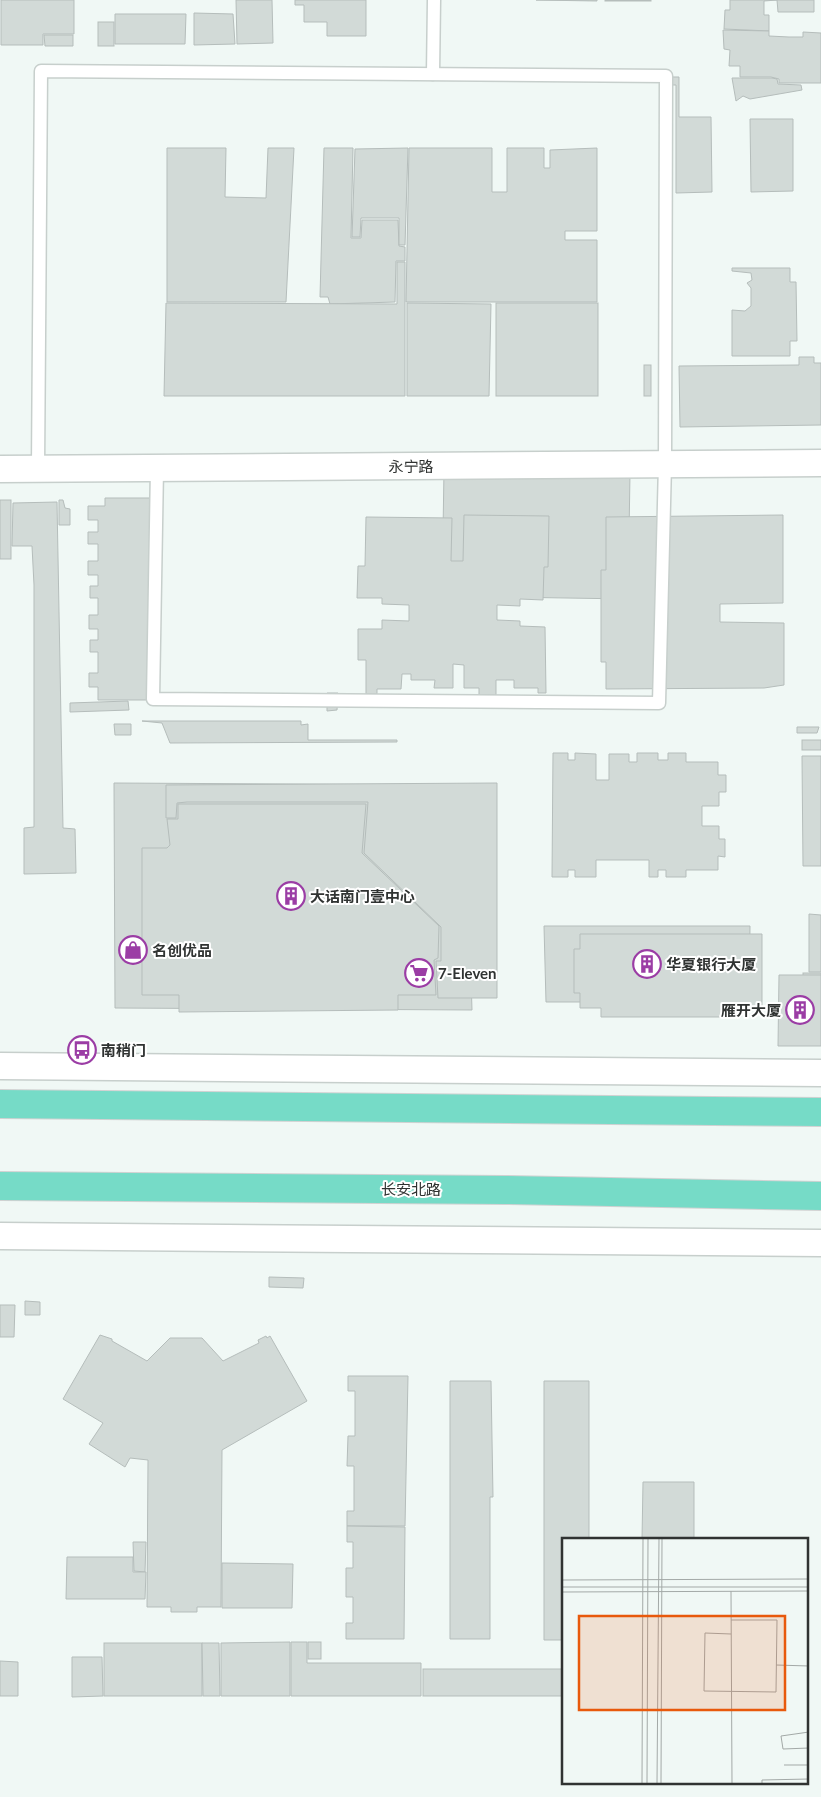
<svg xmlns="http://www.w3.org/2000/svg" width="821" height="1797" viewBox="0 0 821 1797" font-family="Lato,'Noto Sans SC',sans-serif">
	<rect width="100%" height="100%" fill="#f0f8f5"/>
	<g fill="#d2dad7" stroke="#b5bdbb">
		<path d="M1,0H74V34H43V45H1Z"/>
		<path d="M236,0H272L273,43L237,44Z"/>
		<path d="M295,0H366V36H327V22H304V5H295Z"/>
		<path d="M536,0H597V1Z"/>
		<rect x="605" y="0" width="46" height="1"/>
		<path d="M730,0H814V12H778L777,0L764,1V15H769V31L724,29L725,10H730Z"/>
		<path d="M194,13L233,14L235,44L194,45Z"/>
		<path d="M115,14H186L185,44H115Z"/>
		<rect x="98" y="22" width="16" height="24"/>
		<path d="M723,30L769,31V36L789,37H803V32L821,33V83H779V79L771,77H740V66H729L730,50L724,49Z"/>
		<path d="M44,35H73V46H45Z"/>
		<path d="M666,77H679V117H711L712,192L676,193V85H666Z"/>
		<path d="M732,78H772L777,79L778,84L801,85L802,90L750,99L743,96L736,101Z"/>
		<path d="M750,119H793V191L751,192Z"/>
		<path d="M167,148H226L225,197L266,198L268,148H294L286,302H167Z"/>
		<path d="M324,148H353L351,238H361L362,220H398L399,246L405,247V261H396L395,302L330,304L328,297H320Z"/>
		<path d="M408,148L405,245H399V218H361L360,237H352L355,149Z"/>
		<path d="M409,148H492V192H507V148H544V168H550V150L597,148V231H565V240H597V302H406Z"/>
		<path d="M397,262H405V396H164L166,303L397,304Z"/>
		<path d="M732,268H790V282H796L797,341H790V356H732V310L745,311L751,306V288L747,283L752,280L751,273L732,271Z"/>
		<path d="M407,303L491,304L489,396H407Z"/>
		<rect x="496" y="303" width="102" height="93"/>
		<path d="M799,357H814V363H821V425L680,427L679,366L799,365Z"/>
		<rect x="644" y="365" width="7" height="31"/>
		<path d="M444,470L630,473L628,599L442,596Z"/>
		<path d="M105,498H159V700H98V687H89V673H98V652H90V640H98V629H89V615H98V598H90V586H98V575H88V561H98V544H88V532H98V520H88V506H105Z"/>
		<rect x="0" y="500" width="11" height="59"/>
		<path d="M59,500H63L65,508L70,509V525H59Z"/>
		<path d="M57,502L63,828L75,829L76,873L24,874V828L34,827V585L32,546H12L13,503Z"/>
		<path d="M464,515L549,516L548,567H544L543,600L520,599V606L497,605V620L520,621V626L545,627L546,693H538V688H514V680H496V695H479V688H464V665L453,664V688H434L435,680H411V674H402L401,689H377V694H366V660H358V629H382V620L409,621V605L382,604V598H357L358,566H365L366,517L452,518L451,561H463Z"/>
		<path d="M783,515V603L720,604V622L784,623V685L764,688L606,689V662H601V570H606V517Z"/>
		<path d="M327,693H338L337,710L327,711Z"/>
		<path d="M128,701L129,710L70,712V703Z"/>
		<path d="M142,721H301V725L308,724V740H397V742L170,743L162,723Z"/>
		<path d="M114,724H131V735H115Z"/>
		<path d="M797,727H819L817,733H797Z"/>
		<rect x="802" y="740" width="19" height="10"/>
		<path d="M553,753H568V760H575V753L596,754V780H609V754H629V762H637V753H658V760H668V753H686V762H718V775H726V792H719V806H702V826H719V839H725V857L718,856V870H686V877H666V870H658V877H649V860H596V877H575V870H568V877H552Z"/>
		<path d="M802,756H821V866H803Z"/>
		<path d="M114,783L465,785L472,1010L115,1008Z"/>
		<path d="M497,783V998H438L436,961H441V927L364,853L368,802H187L177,803L176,818H166V785Z"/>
		<path d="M178,804H366L362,853L439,926L438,958L434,960L436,995H398V1010L179,1012V995H142V848H167L170,845L167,819H178Z"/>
		<path d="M809,914L821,915V972H809Z"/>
		<path d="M544,926H750L749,1002H546Z"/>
		<path d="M580,934H762V1009H742L741,1017H601V1008H580V993H574V949H580Z"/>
		<rect x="803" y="973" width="18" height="55"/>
		<path d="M779,975H821V1046H778Z"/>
		<path d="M269,1277L304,1278L303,1288L269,1287Z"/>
		<path d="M25,1301L40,1302V1315H25Z"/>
		<path d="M0,1305H15L14,1337H0Z"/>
		<path d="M100,1335L112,1339V1341L147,1361L170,1338H202L223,1361L259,1343L258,1340L266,1336L267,1338L270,1336L307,1401L222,1450L221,1607H197V1612H171V1607H147L148,1460L130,1458L125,1467L89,1444L103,1423L63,1399Z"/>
		<path d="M348,1376H408L405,1526H347V1511H354V1466H347L348,1436H355V1391H348Z"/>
		<path d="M450,1381H491L493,1497H490V1639H450Z"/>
		<path d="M544,1381H589V1540H564V1640H544Z"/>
		<path d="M643,1482H694V1540H642Z"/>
		<path d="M347,1526L405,1527L404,1639H346V1623H353V1597H346V1568H353V1542H347Z"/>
		<path d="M133,1542H146L145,1572L134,1571Z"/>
		<path d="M67,1557H133V1572H146L145,1599H66Z"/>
		<path d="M222,1563L293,1564L292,1608H222Z"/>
		<path d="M290,1642V1696H221V1643Z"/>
		<path d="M291,1642H307V1663H421V1696H291Z"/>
		<rect x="308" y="1642" width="13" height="17"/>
		<rect x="104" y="1643" width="98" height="53"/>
		<path d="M202,1643H219L220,1696H203Z"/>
		<path d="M72,1657H102L103,1696L72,1697Z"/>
		<path d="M0,1661L18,1662V1696H0Z"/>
		<rect x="423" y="1669" width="141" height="27"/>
	</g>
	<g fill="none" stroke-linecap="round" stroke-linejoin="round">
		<defs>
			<g id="lane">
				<path d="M433,74L434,0"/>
				<path d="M38,468L41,71L666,76L665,464L659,703L153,699L157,468"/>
			</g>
			<g id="street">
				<path d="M0,469L821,463"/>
				<path d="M0,1066L821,1073"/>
				<path d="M0,1236L821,1243"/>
			</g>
			<g id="primary">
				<path d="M0,1104L821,1112"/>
				<path d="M0,1186L505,1190L821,1196"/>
			</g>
		</defs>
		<use href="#lane" stroke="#c7cfcc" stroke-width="15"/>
		<use href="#street" stroke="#c7cfcc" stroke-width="29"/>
		<use href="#primary" stroke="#d1d2d2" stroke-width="30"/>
		<use href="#lane" stroke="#fff" stroke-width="12"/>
		<use href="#street" stroke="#fff" stroke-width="26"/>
		<use href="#primary" stroke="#76dbc7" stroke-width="28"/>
	</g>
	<defs>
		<symbol id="building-ring" viewBox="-11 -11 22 22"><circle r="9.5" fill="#fff" stroke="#9b3da5" stroke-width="1.5"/><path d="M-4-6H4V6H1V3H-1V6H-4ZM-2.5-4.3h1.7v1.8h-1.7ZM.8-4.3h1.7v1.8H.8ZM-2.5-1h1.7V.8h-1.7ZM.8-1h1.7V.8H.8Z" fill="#9b3da5"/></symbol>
		<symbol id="shop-ring" viewBox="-11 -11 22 22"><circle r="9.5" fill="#fff" stroke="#9b3da5" stroke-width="1.5"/><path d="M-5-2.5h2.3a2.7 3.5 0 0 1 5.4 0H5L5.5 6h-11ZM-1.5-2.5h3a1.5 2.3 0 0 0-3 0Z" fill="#9b3da5"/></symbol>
		<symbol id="supermarket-ring" viewBox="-11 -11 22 22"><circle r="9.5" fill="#fff" stroke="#9b3da5" stroke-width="1.5"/><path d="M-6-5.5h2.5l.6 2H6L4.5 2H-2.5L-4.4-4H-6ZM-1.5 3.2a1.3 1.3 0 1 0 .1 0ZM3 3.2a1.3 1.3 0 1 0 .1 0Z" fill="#9b3da5"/></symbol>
		<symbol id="bus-ring" viewBox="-11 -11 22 22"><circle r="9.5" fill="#fff" stroke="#9b3da5" stroke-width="1.5"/><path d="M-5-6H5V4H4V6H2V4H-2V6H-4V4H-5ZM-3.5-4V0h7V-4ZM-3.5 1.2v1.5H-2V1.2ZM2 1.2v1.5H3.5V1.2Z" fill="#9b3da5"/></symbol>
	</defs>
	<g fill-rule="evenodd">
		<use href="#building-ring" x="275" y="880" width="32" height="32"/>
		<use href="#shop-ring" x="117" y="934" width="32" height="32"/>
		<use href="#building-ring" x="631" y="948" width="32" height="32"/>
		<use href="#supermarket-ring" x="403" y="957" width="32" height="32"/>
		<use href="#building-ring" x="784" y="994" width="32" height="32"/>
		<use href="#bus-ring" x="66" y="1034" width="32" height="32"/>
	</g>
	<g text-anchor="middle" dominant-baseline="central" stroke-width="4" stroke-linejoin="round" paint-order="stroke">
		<g font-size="15" fill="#303332" stroke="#fff">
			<text x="411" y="466">永宁路</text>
			<text x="411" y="1189">长安北路</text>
		</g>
		<g font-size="15" font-weight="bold" fill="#303332" stroke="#fff" text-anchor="start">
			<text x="310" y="896">大话南门壹中心</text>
			<text x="152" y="950">名创优品</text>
			<text x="666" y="964">华夏银行大厦</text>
			<text x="438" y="973">7-Eleven</text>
			<text x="781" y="1010" text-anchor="end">雁开大厦</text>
			<text x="101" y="1050">南稍门</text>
		</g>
	</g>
	<g transform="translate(562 1538)">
		<rect width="246" height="246" fill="#f0f8f5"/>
		<path fill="none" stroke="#a3a9a7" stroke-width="1" d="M0,42L247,41M0,49H247M169,53L170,246M0,54L247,53M169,82H215L214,154L142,153L143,95L169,96M214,127L247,128M247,194L219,198L221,211L247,210M222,227H247M80,246L81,0M85,246L86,0M95,246L97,0M99,246L100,0M200,246V242L247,241"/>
		<path fill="#e8590c" fill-opacity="0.15" stroke="#e8590c" stroke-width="2.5" d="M17,78H223V172H17Z"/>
		<rect width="246" height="246" fill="none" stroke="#303332" stroke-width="2.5"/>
	</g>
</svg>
